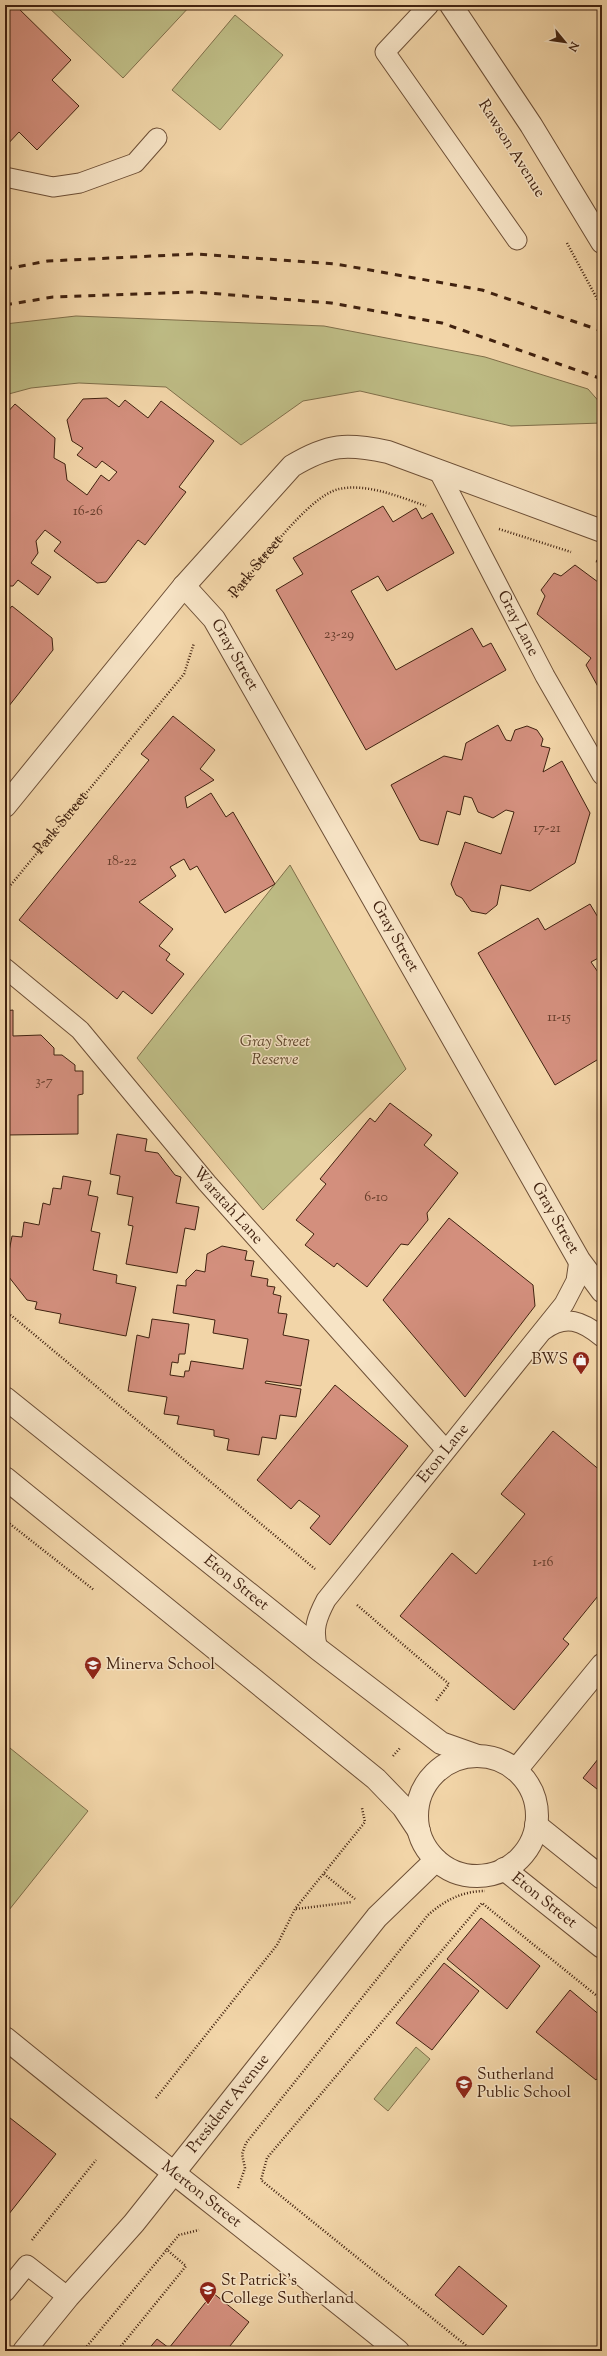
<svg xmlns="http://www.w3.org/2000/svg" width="607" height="2356" viewBox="0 0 607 2356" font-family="'Sorts Mill Goudy',serif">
	<rect width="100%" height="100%" fill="#f2d5a8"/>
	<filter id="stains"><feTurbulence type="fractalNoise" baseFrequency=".005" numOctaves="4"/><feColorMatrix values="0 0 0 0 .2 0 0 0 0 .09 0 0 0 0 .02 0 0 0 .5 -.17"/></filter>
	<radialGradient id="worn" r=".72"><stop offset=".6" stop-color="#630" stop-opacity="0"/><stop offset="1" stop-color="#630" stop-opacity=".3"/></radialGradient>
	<g fill="#bebc85" stroke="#806f4a">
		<path d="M46,5H191L123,78Z"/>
		<path d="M235,15L283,55L220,130L172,90Z"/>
		<path d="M76,316L324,326L485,357L588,389L602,405V423L511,426L360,391L303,401L241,445L166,387L79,383L31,388L5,395V324Z"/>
		<path d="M290,865L406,1069L263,1210L137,1058Z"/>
		<path d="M5,1744L88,1811L5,1915Z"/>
		<path d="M416,2047L430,2059L388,2111L374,2099Z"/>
	</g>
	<g fill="#d38f7d" stroke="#412210">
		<path d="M5,5H15L71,60L52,80L79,106L37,150L19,132L5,147Z"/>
		<path d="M107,398L119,407L125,400L148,418L161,401L214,441L179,487L186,492L145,545L138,540L106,582L97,583L54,551L61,542L45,530L36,541L38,553L31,563L51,577L38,595L18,580L13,586H5V415L15,404L55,438L54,458L65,464L67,480L87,495L101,475L109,481L117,472L102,461L96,468L77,455L83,448L72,441L67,420L83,399Z"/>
		<path d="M383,506L393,522L416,508L422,519L432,513L454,553L387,591L378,576L351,591L396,670L472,628L483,647L491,643L506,670L366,750L276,590L303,574L293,558Z"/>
		<path d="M575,565L602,585V694L586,665L591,658L537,614L545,596L541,590L554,573L561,576Z"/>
		<path d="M12,606L52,638L53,650L5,711V612L6,613Z"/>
		<path d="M173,716L215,750L200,769L214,780L185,797L187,808L211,793L226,817L233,812L275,884L225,913L197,866L190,870L184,859L170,867L176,876L139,902L173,929L159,946L170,954L166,960L184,974L152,1014L123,991L117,999L19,920L149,760L141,754Z"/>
		<path d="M498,725L506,740L511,741L515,730L527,726L537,730L543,739L541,746L550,748L543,772L562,761L590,813L575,863L530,891L501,885L497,905L486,914L471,911L462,898L456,895L451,884L465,842L501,854L514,812L506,810L493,818L478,812L472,798L464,796L460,815L447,811L438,845L420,840L391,785L444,756L462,760L466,743Z"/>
		<path d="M590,904L602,924V956L591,962L602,978V1057L555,1085L478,953L538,918L545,930Z"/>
		<path d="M13,1010V1036L41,1035L54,1048V1055H62L75,1065V1071H83V1094L78,1095V1134L7,1135L5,1011Z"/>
		<path d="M390,1103L432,1135L424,1145L458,1173L427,1213L428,1220L408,1245L401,1244L367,1287L337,1263L334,1267L305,1245L314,1234L296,1220L326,1184L320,1179L370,1118L375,1122Z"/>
		<path d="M117,1134L147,1139L145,1151L158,1153L175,1175L181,1177L176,1203L199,1207L195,1230L185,1228L177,1273L126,1264L133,1226L128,1225L133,1197L117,1194L120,1176L110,1174Z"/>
		<path d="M63,1176L91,1181L88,1195L98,1197L91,1231L100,1233L93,1270L117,1275L116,1283L136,1287L126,1336L59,1323L61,1314L35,1309L37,1302L27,1300L5,1272L12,1236L22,1237L24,1222L39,1225L43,1203L50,1205L53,1188L61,1189Z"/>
		<path d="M449,1218L533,1285L535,1306L465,1397L383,1300Z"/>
		<path d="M222,1246L247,1251L245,1260L254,1261L251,1276L268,1279L267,1286L275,1287L273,1294L281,1296L278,1313L287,1314L283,1335L309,1340L301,1386L266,1381L265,1383L301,1389L296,1417L280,1415L276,1439L262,1437L259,1455L227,1450L229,1439L214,1436V1430L177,1424L179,1416L164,1414L167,1397L128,1391L137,1335L149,1338L152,1319L189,1324L185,1354H179L178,1363L172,1362L170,1375L184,1377L185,1371H189L191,1361L243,1369L248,1339L213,1333L215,1320L173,1313L177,1285L186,1286V1280L196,1270L205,1272L207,1254Z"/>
		<path d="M335,1385L408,1446L330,1545L310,1528L320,1516L299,1500L291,1509L257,1480Z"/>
		<path d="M553,1431L602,1472V1591L563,1639L569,1644L514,1710L400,1616L452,1553L476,1574L525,1514L501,1494Z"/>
		<path d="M602,1754V1793L583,1778Z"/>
		<path d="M481,1918L540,1966L507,2009L447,1959Z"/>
		<path d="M444,1963L479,1991L432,2050L396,2023Z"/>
		<path d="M570,1990L602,2017V2073L596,2080L536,2032Z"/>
		<path d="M5,2114L56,2154L5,2219Z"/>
		<path d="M459,2266L507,2306L483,2335L435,2295Z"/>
		<path d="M213,2293L249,2322L226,2351H147L157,2339L169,2348Z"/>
	</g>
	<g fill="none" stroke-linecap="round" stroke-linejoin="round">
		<defs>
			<g id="service">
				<path d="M429,5L385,52L517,240"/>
				<path d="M5,177L53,187L80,183L135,163L157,138"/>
				<path id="s3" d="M438,470L545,676L602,775"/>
				<path id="s4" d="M5,968L80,1030L207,1183L445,1449"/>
				<path d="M544,1330C566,1314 582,1321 602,1337"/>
				<path id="s5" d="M318,1649C312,1630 317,1617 326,1600L564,1304L576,1281L579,1260"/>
				<path d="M5,2292L27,2265L68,2297"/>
			</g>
			<g id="minor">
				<path id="s6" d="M184,586L214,619L579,1260L602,1291"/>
				<path d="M5,806L184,586L292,466C329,444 346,443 388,452L602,531"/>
				<path id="s7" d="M5,1398L318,1649L441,1743L475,1755"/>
				<path d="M5,1478L376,1779L403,1807L419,1831"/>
				<path d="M536,1825L602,1878"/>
				<path id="s8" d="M504,1869L602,1947"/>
				<path id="s9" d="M5,2038C135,2144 268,2246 398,2351"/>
			</g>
			<g id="tertiary">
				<path d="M451,5L531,125L602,242"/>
				<circle cx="477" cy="1816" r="60"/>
				<path d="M516,1770L602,1665"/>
				<path id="s10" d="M24,2351L68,2297L134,2223L377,1917L436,1860"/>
			</g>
		</defs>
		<use href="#service" stroke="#6d4f36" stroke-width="21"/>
		<use href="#minor" stroke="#6d4f36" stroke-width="24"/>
		<use href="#tertiary" stroke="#6d4f36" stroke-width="24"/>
		<g stroke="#412210" stroke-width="2.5" stroke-dasharray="1 2" stroke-linecap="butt">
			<path d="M567,243L602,308"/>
			<path d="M499,529L571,552"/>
			<path d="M596,561L602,563"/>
			<path id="s1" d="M232,597C255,570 307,496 339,489C367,483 400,497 426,506"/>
			<path id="s2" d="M5,892L184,674L194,643"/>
			<path d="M5,1312L12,1316L315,1569"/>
			<path d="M5,1520L94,1590"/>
			<path d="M357,1605L449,1684L435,1702"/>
			<path d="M393,1756L400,1748"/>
			<path d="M324,1874L355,1899"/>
			<path d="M296,1909L352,1902"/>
			<path d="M156,2098L277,1945L295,1909L365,1822L362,1808"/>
			<path d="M238,2188L245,2168L242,2154L246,2143L428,1915C445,1900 463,1891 485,1891"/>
			<path d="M32,2240L96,2160"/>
			<path d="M83,2351L179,2235L199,2230"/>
			<path d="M117,2351L186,2266L166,2249"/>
			<path d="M473,2351L261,2180L267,2158L482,1903L602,2000"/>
		</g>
		<use href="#service" stroke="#f7e4c6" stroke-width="19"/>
		<use href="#minor" stroke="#f7e4c6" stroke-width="22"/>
		<use href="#tertiary" stroke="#f7e4c6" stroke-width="22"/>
		<g stroke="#412210" stroke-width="3" stroke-dasharray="7 7" stroke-linecap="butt">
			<path d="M5,269L48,261L195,254L336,264L482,290L602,331"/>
			<path d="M5,305L53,297L195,292L331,303L442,323L602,379"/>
		</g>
	</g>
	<defs>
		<symbol id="shop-pin" viewBox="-11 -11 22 30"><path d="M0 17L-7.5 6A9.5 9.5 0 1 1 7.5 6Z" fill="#8f2418" stroke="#f7e4c6"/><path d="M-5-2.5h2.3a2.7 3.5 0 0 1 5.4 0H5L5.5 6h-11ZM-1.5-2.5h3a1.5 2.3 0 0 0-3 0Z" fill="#fff"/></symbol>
		<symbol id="school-pin" viewBox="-11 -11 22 30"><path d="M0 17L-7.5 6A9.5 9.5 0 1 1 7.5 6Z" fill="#8f2418" stroke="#f7e4c6"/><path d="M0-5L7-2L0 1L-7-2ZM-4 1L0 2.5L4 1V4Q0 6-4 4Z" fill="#fff"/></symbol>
	</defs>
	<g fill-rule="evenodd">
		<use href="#shop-pin" x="571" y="1350" width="20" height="27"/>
		<use href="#school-pin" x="83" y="1655" width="20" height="27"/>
		<use href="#school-pin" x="454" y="2074" width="20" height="27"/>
		<use href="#school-pin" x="198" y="2280" width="20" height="27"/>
	</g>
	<g text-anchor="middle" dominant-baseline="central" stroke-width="3" stroke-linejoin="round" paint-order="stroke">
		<g font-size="14" fill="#663d2b">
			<text x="88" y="512">16-26</text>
			<text x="339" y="635">23-29</text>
			<text x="547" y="829">17-21</text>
			<text x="122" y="862">18-22</text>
			<text x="559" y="1018">11-15</text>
			<text x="44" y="1082">3-7</text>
			<text x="376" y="1198">6-10</text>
			<text x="543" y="1563">1-16</text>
		</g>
		<g font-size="16" fill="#412210" stroke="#f7e4c6">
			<text transform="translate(511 149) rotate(58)">Rawson Avenue</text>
			<text stroke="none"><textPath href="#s1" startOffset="39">Park Street</textPath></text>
			<text stroke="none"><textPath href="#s3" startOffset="173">Gray Lane</textPath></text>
			<text stroke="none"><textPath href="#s6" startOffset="86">Gray Street</textPath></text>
			<text stroke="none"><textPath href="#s2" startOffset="89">Park Street</textPath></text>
			<text stroke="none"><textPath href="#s6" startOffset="410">Gray Street</textPath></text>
			<text stroke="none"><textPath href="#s4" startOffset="327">Waratah Lane</textPath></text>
			<text stroke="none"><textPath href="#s6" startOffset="734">Gray Street</textPath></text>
			<text stroke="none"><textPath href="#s5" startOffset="239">Eton Lane</textPath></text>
			<text stroke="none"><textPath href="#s7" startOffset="296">Eton Street</textPath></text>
			<text stroke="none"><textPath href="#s8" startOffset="51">Eton Street</textPath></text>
			<text stroke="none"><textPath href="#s10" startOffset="321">President Avenue</textPath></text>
			<text stroke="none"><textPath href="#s9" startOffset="251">Merton Street</textPath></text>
		</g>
		<g font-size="16" font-style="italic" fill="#60482d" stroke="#f7e4c6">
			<text x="275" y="1042">Gray Street<tspan x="275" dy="18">Reserve</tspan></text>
		</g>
		<g font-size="16" fill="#412210" stroke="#f7e4c6" text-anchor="start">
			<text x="568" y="1360" text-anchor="end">BWS</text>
			<text x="106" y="1665">Minerva School</text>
			<text x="477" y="2075">Sutherland<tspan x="477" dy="18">Public School</tspan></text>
			<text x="221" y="2281">St Patrick's<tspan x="221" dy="18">College Sutherland</tspan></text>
		</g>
	</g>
	<rect width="607" height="2356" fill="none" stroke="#f2d5a8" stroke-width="20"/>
	<rect x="6" y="6" width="595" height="2344" fill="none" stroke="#412210" stroke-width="2"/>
	<rect x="10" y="10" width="587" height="2336" fill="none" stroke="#412210"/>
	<g transform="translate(565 42) rotate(119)" stroke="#f7e4c6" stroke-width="3" paint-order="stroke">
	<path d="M0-3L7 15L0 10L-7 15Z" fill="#412210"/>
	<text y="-6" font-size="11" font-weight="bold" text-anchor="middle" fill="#412210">N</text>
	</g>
	<rect width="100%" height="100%" filter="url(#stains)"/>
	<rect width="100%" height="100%" fill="url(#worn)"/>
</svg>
